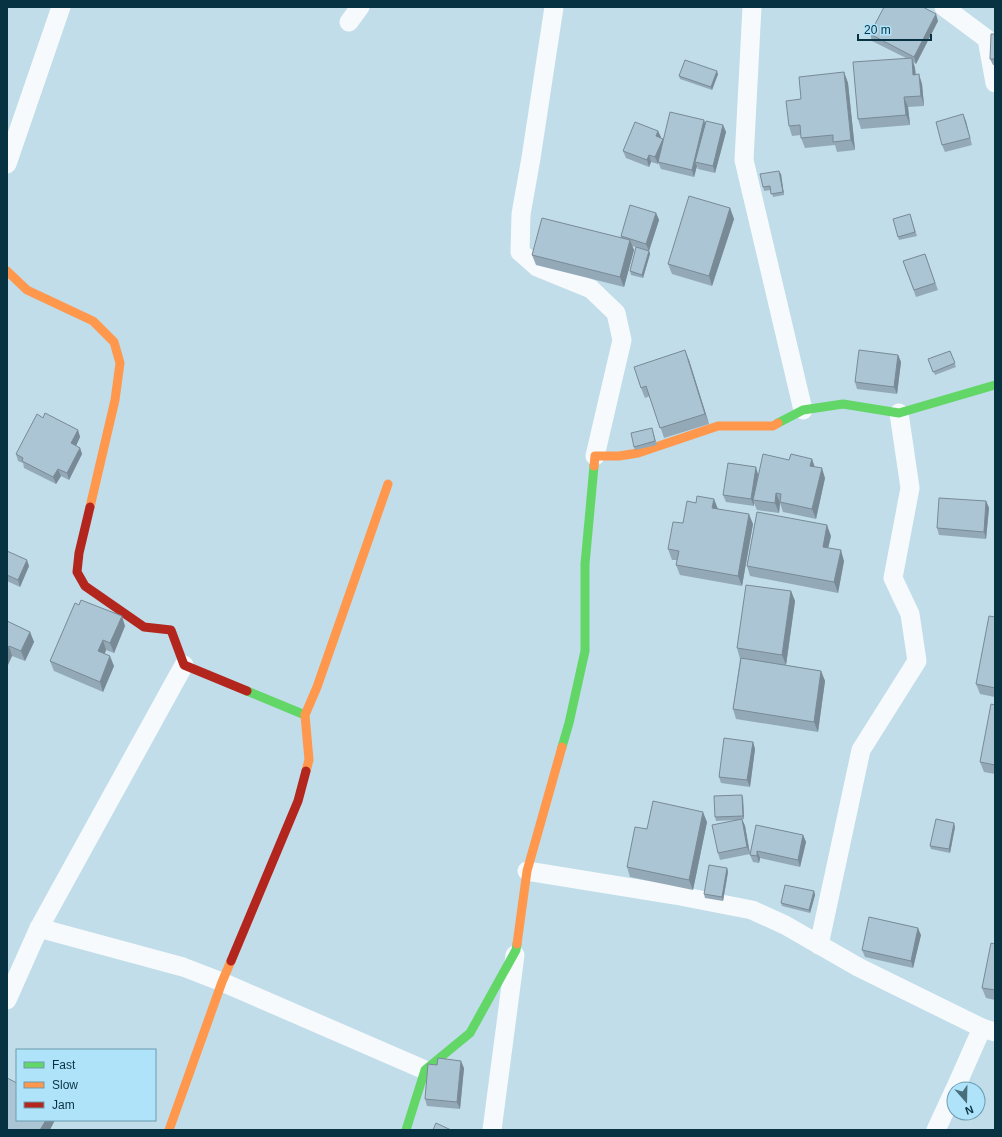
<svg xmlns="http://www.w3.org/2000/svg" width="1002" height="1137" viewBox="0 0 1002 1137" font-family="Helvetica,sans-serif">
	<rect width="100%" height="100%" fill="#c0dde9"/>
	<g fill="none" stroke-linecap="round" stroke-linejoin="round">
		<g stroke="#f6fafc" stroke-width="19">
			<path d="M554,7L531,158L521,214L520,252L537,267L591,289L616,313L622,340L595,456"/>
			<path d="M752,7L744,160L803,410"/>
			<path d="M944,7L987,39L995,83"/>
			<path d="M349,22L360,7"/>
			<path d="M7,164L61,7"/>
			<path d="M527,871L675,895L752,910L785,925L858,967L982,1028L995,1032"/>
			<path d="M39,928L183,967L222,982L425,1070"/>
			<path d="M819,945L861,750L917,661L910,614L893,578L910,488L899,413"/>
			<path d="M7,1000L39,928L184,665"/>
			<path d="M955,1089L982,1028"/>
			<path d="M492,1130L515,955"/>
			<path d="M936,1130L954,1091"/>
		</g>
		<g stroke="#63d668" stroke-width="9">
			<path d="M778,423L803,410L843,404L899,413L995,385"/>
			<path d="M247,691L305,715"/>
			<path d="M562,747L569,723L585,651V564L594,466"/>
			<path d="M406,1130L425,1070L470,1033L516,950L517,944"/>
		</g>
		<g stroke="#ff974d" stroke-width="9">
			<path d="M7,271L27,290L93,321L114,342L120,363L115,400L90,507"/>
			<path d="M594,466L595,456H619L638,453L718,426H773L778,423"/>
			<path d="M306,771L309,760L305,715L317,687L388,484"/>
			<path d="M517,944L527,871L562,747"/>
			<path d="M169,1130L222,982L231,961"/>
		</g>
		<g stroke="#b3261e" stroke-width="9">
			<path d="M90,507L79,553L77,572L85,586L144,627L171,630L184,665L247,691"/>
			<path d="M231,961L298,801L306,771"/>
		</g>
	</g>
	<g fill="#94a9b7">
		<path d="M938,21L916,64L913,62L915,68L916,74L922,84L924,106L908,107L910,125L861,129L858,119L906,58L872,41L870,34Z"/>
		<path d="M995,34V65H993L990,59Z"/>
		<path d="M844,72L848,83L855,150L837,152L835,145L805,148L801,138V135L792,136L789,126L801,99Z"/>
		<path d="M718,74L712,90L680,79L679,76Z"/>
		<path d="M963,114L972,145L945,152L942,145Z"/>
		<path d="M705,123L723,125L726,132L715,173L698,169L697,166L694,177L661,169L658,162V164L651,162L649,167L626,158L623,151L658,131L661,138L663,141Z"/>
		<path d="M781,174L784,195L773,197L771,190L764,191L763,187Z"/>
		<path d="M730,208L734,219L712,286L672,274L668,264Z"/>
		<path d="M656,213L659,220L649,251L650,254L643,278L631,275L630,271L646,250L632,246L634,250L624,287L536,265L532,255L621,237V236Z"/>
		<path d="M910,214L917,236L899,240L898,237Z"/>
		<path d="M925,254L938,290L916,297L903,261Z"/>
		<path d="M950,351L956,367L935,375L928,359Z"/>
		<path d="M898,355L901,362L897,394L857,389L855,382Z"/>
		<path d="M689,360L709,424L664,438L650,396L645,398L641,388Z"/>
		<path d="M43,418L78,430L80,437L76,446L80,448L82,454L69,480L61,476L56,484L24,468L23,463L18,461L16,454Z"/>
		<path d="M653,431L657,445L635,450L634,447Z"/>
		<path d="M812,459L815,467L825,478L816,519L783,512L780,503L779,513L757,510L754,503V506L726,502L723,495L758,474V480L789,460Z"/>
		<path d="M986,501L989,508L986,539L939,535L937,528Z"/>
		<path d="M717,508L753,524L742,586L680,575L676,565L677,560H672L668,549L683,523Z"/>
		<path d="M831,536L828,548L844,561L838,593L750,576L747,566Z"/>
		<path d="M7,551L29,566L20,587L7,581Z"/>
		<path d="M791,591L795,601L786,665L768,662L821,671L825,681L818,732L736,719L733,709L740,659L737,648Z"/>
		<path d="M995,617V697L980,694L976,684Z"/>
		<path d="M7,621L30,632L34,642L25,661L12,656L7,667Z"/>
		<path d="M125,626L114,653L106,650L105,654L114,666L103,692L54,671L50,661Z"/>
		<path d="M995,705V774L984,772L980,762Z"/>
		<path d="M753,742L755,749L750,787L721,783L719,777Z"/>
		<path d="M743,798L744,819H742L745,826L750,854L720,860L718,853L738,820L716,821L715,817Z"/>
		<path d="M707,822L693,890L630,877L627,867L647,829Z"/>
		<path d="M756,825L803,835L806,842L800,867L760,858L759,863L753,862L750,855Z"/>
		<path d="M955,827L950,853L931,849L930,846Z"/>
		<path d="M727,868L728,872L723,901L705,898L704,894Z"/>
		<path d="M814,891L815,895L810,913L782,906L781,903Z"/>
		<path d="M921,935L913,968L865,957L862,950Z"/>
		<path d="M995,944V1000L986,998L982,988Z"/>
		<path d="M464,1068L460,1109L427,1106L425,1099Z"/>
	</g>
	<g fill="#788a95">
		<path d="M936,14L938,21L916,64L914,57Z"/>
		<path d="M912,58L915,68L916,85L913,75Z"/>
		<path d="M717,71L718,74L712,90L711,87Z"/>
		<path d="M844,72L848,83L855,150L851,140Z"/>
		<path d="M919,74L922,84L924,106L921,96Z"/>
		<path d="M904,97L908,107L910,125L906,115Z"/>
		<path d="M963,114L966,121L972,145L970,138Z"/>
		<path d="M704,120L706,126L695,162L697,166L694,177L692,170Z"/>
		<path d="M723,125L726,132L715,173L713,166Z"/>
		<path d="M658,131L661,137L659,143L656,136Z"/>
		<path d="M663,139L665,146L658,164L655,157Z"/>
		<path d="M649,155L651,162L649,167L647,160Z"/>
		<path d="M779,171L781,174L784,195L783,192Z"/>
		<path d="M730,208L734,219L712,286L709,276Z"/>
		<path d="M656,213L659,220L649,251L650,254L643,278L642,275L649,251L646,244Z"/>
		<path d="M630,240L634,250L624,287L620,277Z"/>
		<path d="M685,350L689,360L709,424L705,414Z"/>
		<path d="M898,355L901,362L897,394L894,387Z"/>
		<path d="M78,430L80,437L74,450L71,443Z"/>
		<path d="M80,448L82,454L69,480L67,473Z"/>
		<path d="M812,459L815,469L810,466Z"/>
		<path d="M756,467L758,474L755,500H753L754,503V506L751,499Z"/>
		<path d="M822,468L825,478L816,519L812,509Z"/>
		<path d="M58,469L61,476L56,484L53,477Z"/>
		<path d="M776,493L780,503L779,513L775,503Z"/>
		<path d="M714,499L718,509L712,508Z"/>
		<path d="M986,501L989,508L986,539L984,532Z"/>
		<path d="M749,514L753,524L742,586L738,576Z"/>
		<path d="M827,525L831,536L826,557L823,547Z"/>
		<path d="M841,550L844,561L838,593L834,582Z"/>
		<path d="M27,560L29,566L20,587L18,580Z"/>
		<path d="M791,591L795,601L786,665L782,655Z"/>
		<path d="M122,616L125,626L114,653L110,643Z"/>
		<path d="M30,632L34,642L25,661L21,651Z"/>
		<path d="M103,640L106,650L101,661L98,651Z"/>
		<path d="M9,646L12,656L7,667V649Z"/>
		<path d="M110,656L114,666L103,692L100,682Z"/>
		<path d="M821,671L825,681L818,732L814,722Z"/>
		<path d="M753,742L755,749L750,787L747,780Z"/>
		<path d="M742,795L743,798L744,819L743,816Z"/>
		<path d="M703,812L707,822L693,890L689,880Z"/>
		<path d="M742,819L745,826L750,854L747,847Z"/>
		<path d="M954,823L955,827L950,853L949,849Z"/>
		<path d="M803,835L806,842L800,867L798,860Z"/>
		<path d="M757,851L760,858L759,863L757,856Z"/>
		<path d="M727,868L728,872L723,901L722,897Z"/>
		<path d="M814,891L815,895L810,913L809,910Z"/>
		<path d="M918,928L921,935L913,968L911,961Z"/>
		<path d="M461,1061L464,1068L460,1109L457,1102Z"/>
		<path d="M46,1120H55L50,1130H40Z"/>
	</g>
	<g fill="#acc5d5" stroke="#788a95">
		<path d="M884,7H923L936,14L914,57L870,34Z"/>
		<path d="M991,34H995V59H990Z"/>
		<path d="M912,58L913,75L919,74L921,96L904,97L906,115L858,119L853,62Z"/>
		<path d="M685,60L717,71L711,87L679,76Z"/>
		<path d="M844,72L851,140L833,142V135L801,138L800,125L789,126L786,101L801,99L799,77Z"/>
		<path d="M670,112L704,120L692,170L658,162Z"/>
		<path d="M963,114L970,138L942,145L936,122Z"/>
		<path d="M706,121L723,125L713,166L695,162Z"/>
		<path d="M635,122L658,131L656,136L663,139L655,157L649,155L647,160L623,151Z"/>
		<path d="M779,171L783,192L771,194L770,186L763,187L760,174Z"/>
		<path d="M689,196L730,208L709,276L668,264Z"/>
		<path d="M630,205L656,213L646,244L621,236Z"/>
		<path d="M910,214L915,232L898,237L893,219Z"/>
		<path d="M542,218L630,240L620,277L532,255Z"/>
		<path d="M636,247L649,251L642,275L630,271Z"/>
		<path d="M925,254L935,283L914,290L903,261Z"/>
		<path d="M685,350L705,414L660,428L646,386L641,388L634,367Z"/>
		<path d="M859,350L898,355L894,387L855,382Z"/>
		<path d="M950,351L955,363L933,372L928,359Z"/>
		<path d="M45,413L78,430L71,443L80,448L67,473L58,469L53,477L22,461L23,458L16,454L37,414L43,418Z"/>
		<path d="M652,428L655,441L634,447L631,433Z"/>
		<path d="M763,454L789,460L791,454L812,459L810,466L822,468L812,509L780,502L781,494L776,493L775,503L753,500Z"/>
		<path d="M728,463L756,467L751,499L723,495Z"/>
		<path d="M697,496L714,499L712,508L749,514L738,576L676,565L679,551L668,549L673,522L683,523L687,501L696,503Z"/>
		<path d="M939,498L986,501L984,532L937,528Z"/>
		<path d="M757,512L827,525L823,547L841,550L834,582L747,566Z"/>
		<path d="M7,551L27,560L18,580L7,575Z"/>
		<path d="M746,585L791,591L782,655L737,648Z"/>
		<path d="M81,600L122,616L110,643L103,640L98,651L110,656L100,682L50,661L75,603L79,605Z"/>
		<path d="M989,616L995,617V688L976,684Z"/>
		<path d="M7,621L30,632L21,651L9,646L7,649Z"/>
		<path d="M741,658L821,671L814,722L733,709Z"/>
		<path d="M991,704L995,705V765L980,762Z"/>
		<path d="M724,738L753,742L747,780L719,777Z"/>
		<path d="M742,795L743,816L715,817L714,796Z"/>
		<path d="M653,801L703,812L689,880L627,867L635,827L647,829Z"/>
		<path d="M742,819L747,847L718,853L712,825Z"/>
		<path d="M936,819L954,823L949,849L930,846Z"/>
		<path d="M756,825L803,835L798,860L757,851V856L750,855Z"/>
		<path d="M709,865L727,868L722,897L704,894Z"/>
		<path d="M785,885L814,891L809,910L781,903Z"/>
		<path d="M869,917L918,928L911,961L862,950Z"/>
		<path d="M991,943L995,944V990L982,988Z"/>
		<path d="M438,1058L461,1061L457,1102L425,1099L428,1064L437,1065Z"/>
		<path d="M7,1078L17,1083V1120H46L40,1130H7Z"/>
		<path d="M436,1123L451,1130H433Z"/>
	</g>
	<rect width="1002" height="1137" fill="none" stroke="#073241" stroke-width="16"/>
	<rect x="16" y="1049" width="140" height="72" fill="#afe3fa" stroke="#6c9cb0"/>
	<rect x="24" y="1062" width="20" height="6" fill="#63d668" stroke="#6c9cb0"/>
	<text x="52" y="1069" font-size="12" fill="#073241">Fast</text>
	<rect x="24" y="1082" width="20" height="6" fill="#ff974d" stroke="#6c9cb0"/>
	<text x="52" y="1089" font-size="12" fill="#073241">Slow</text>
	<rect x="24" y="1102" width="20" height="6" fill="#b3261e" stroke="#6c9cb0"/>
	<text x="52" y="1109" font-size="12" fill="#073241">Jam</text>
	<g transform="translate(966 1101) rotate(160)"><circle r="19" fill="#afe3fa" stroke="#6c9cb0"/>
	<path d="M0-3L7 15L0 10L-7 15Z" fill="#486e7c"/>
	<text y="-6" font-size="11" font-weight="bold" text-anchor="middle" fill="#073241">N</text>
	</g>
	<path d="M858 34v6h73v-6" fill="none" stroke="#073241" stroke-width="2"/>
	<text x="864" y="34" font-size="12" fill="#073241" stroke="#afe3fa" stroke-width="3" paint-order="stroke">20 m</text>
</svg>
